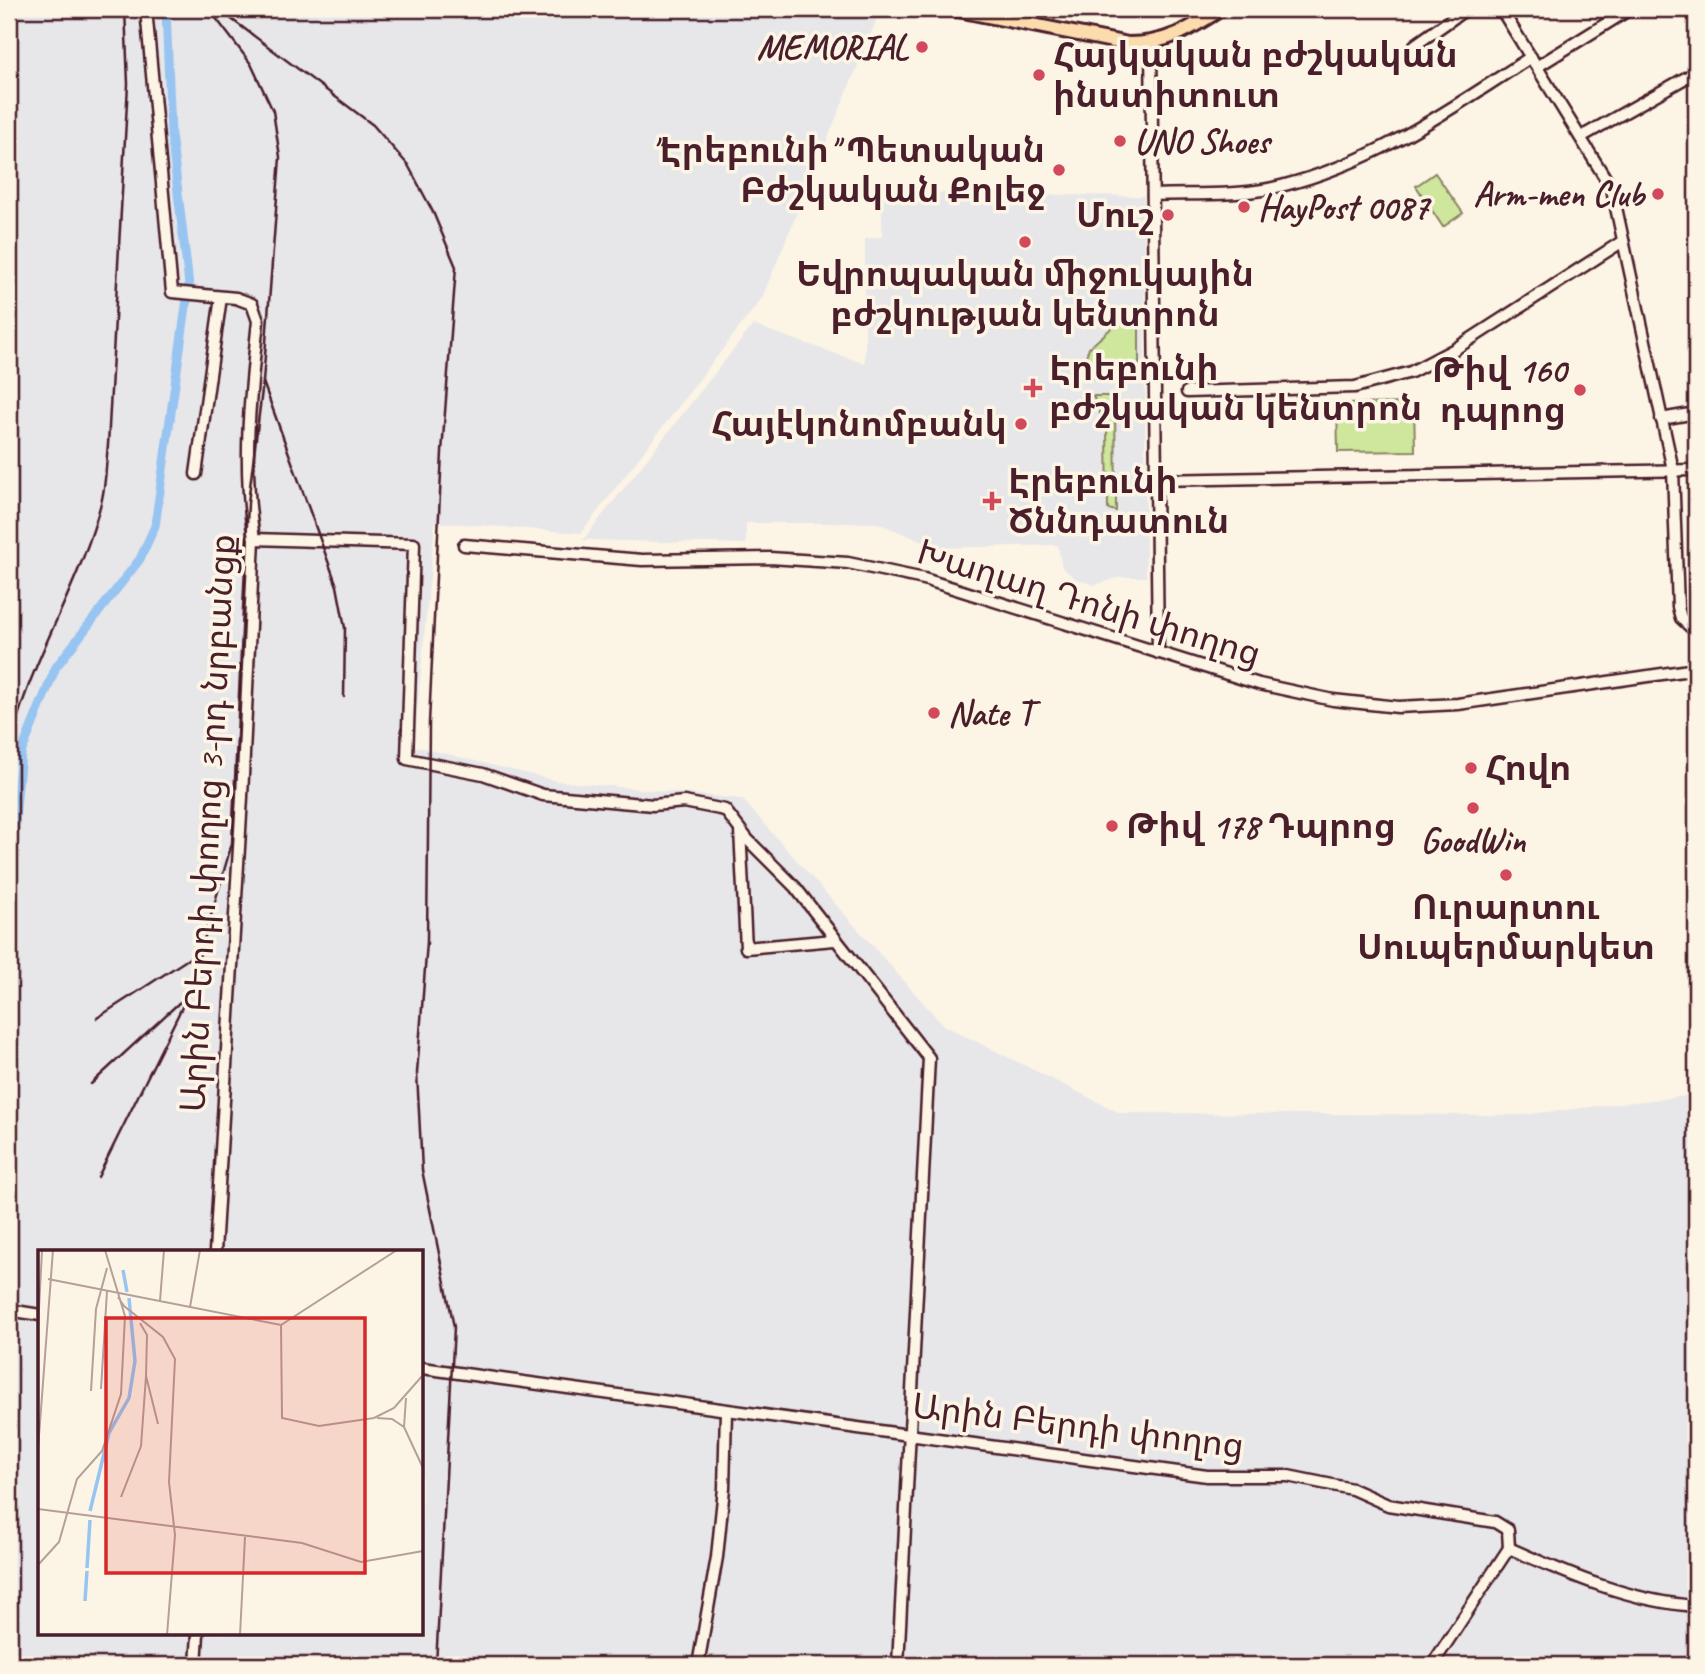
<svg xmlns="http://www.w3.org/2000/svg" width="1705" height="1674" viewBox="0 0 1705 1674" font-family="Caveat,'Noto Sans Armenian',sans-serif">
	<rect width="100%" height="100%" fill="#fcf5e5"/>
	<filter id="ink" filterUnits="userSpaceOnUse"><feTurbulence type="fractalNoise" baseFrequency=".0143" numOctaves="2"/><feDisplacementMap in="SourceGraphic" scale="14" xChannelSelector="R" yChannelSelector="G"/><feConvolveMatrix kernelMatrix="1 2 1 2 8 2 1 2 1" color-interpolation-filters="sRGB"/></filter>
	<g filter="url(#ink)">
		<g fill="#e7e6e9" fill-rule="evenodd">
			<path d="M9,9H881L762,298L581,533L435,522L414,746L557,781L742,799L943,1025L1120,1113L1521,1115L1696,1095V1665H9ZM40,1252H422V1634H40Z"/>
			<path d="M882,192L1144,196L1146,577H1120L1095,585L1076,579L1062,567L1058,545L938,548L878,523H746V544L583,540L753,325L865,364V239L882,237Z"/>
		</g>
		<g fill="#cee79d" stroke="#8c8364" stroke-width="2">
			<path d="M1435,173L1463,213L1443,227L1416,186Z"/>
			<path d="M1134,308L1139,310V377L1092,378L1083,364L1089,348Z"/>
			<path d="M1093,396H1115L1116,511L1108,509L1107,430Z"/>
			<path d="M1414,403L1415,451L1338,452L1337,404Z"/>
		</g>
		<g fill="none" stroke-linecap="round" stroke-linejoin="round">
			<path stroke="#98c4f2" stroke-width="9" d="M9,847L14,829L21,753L56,667L140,559L155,526L189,285L171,134L166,9"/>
			<defs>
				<g id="minor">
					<path d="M146,9L172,292L236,298L252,304L258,321C250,395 242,465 254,539L242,797L215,1252"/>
					<path d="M1501,9L1612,189L1673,470L1678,607L1681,618L1696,632"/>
					<path d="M1151,44L1158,653"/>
					<path d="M1415,45L1466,9"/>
					<path d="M1538,66L1630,9"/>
					<path d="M1581,137L1696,72"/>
					<path d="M1153,195C1195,193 1240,197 1281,186C1375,163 1452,108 1531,57"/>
					<path d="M1187,392L1355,387L1411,372L1455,349L1623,241"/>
					<path d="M1661,419L1696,413"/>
					<path d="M196,474L221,297"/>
					<path d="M1156,480L1696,470"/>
					<path d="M254,539L414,544L407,759L483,774L543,795L653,805L684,802L725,810L748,840L795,887L929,1058L898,1665"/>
					<path d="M464,545L642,560L770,558L848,563L924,579L1259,684L1333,700L1398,707L1458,704L1696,669"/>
					<path d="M740,830L746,948L834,940"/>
					<path d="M9,1310L40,1315"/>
					<path d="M422,1368L1207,1476H1288L1352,1489L1388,1505L1495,1522L1508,1530L1509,1548"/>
					<path d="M1509,1548C1567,1574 1632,1602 1696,1606"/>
					<path d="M196,1665L198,1634"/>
					<path d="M698,1665L717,1557L724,1488L726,1411"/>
					<path d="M1432,1665L1509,1548"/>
				</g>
				<path id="major" d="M953,9L1128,44C1166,44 1190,29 1221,9"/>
			</defs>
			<use href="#minor" stroke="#4a1f2b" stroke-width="15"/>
			<use href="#major" stroke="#4a1f2b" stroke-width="18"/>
			<use href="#minor" stroke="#fcf5e5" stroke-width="10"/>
			<use href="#major" stroke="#fcdcac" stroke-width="12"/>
			<g stroke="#4a1f2b" stroke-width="2.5">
				<path d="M209,9L251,64L273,111L280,157L263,382L337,586L345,628L344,697"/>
				<path d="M218,9L373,125L408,165L433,212L456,267L442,452L429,723L427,942L417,1073L422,1170L454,1327L436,1665"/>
				<path d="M9,116L15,9"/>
				<path d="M9,751C27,663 81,586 102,499C106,482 106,462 108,445L128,84L125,9"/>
				<path d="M97,1018L202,950"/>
				<path d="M91,1084L181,1001"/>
				<path d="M98,1177L188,995L232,843L248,503L263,382"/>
			</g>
		</g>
	</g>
	<g fill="#d1495b" stroke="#fcf5e5" stroke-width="2.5">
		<circle cx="922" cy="47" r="7"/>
		<circle cx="1039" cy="75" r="7"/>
		<circle cx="1120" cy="141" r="7"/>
		<circle cx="1059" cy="170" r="7"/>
		<circle cx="1658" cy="194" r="7"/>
		<circle cx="1244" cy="207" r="7"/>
		<circle cx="1168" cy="215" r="7"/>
		<circle cx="1025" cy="242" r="7"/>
		<path d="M1029.5 377.5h7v7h7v7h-7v7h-7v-7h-7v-7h7z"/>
		<circle cx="1580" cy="390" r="7"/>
		<circle cx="1021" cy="424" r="7"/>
		<path d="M988.5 490.5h7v7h7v7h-7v7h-7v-7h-7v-7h7z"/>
		<circle cx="934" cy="713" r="7"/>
		<circle cx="1471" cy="768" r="7"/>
		<circle cx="1473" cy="808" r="7"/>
		<circle cx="1112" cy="826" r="7"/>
		<circle cx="1506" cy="875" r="7"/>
	</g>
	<g text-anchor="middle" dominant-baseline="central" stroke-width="7" stroke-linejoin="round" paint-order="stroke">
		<g font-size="35" font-weight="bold" fill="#4a1f2b" stroke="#fcf5e5" text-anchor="start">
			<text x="908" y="47" text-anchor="end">MEMORIAL</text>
			<text x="1053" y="55">Հայկական բժշկական<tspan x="1053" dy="40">ինստիտուտ</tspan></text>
			<text x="1134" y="141">UNO Shoes</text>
			<text x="1045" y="150" text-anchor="end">"Էրեբունի" Պետական<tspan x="1045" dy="40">Բժշկական Քոլեջ</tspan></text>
			<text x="1644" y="194" text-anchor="end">Arm-men Club</text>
			<text x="1258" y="207">HayPost 0087</text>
			<text x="1154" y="215" text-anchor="end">Մուշ</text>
			<text x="1025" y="274" text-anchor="middle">Եվրոպական միջուկային<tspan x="1025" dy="40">բժշկության կենտրոն</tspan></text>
			<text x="1049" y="368">Էրեբունի<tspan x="1049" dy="40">բժշկական կենտրոն</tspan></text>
			<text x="1566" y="370" text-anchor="end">Թիվ 160<tspan x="1566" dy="40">դպրոց</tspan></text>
			<text x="1007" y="424" text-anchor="end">Հայէկոնոմբանկ</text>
			<text x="1008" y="481">Էրեբունի<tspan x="1008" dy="40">Ծննդատուն</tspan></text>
			<text x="948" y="713">Nate T</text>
			<text x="1485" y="768">Հովո</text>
			<text x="1126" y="826">Թիվ 178 Դպրոց</text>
			<text x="1473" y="840" text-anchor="middle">GoodWin</text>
			<text x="1506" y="907" text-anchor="middle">Ուրարտու<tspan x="1506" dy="40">Սուպերմարկետ</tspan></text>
		</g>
		<g font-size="35" fill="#4a1f2b" stroke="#fcf5e5">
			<text transform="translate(1089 603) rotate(17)">Խաղաղ Դոնի փողոց</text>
			<text transform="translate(208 823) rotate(-87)">Արին Բերդի փողոց 3-րդ նրբանցք</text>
			<text transform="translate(1078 1426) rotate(7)">Արին Բերդի փողոց</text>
		</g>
	</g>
	<g transform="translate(38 1250)">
		<rect width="385" height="385" fill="#fcf5e5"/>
		<path fill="none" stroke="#98c4f2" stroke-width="3.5" d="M85,20L89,42M52,261L71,183L91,148L97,111L91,48M49,318L52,270M47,351L49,321"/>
		<path fill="none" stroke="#b59f9b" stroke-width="2" d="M10,29L243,75L359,0M80,47L86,56L125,87L137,109L131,232L137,285L129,385M122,51L126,0M152,57L162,0M102,73L109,85L108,126L120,174M243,75L244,168L281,176L336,168L356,158L385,125M0,79L4,0M63,139L69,41M53,141L58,59L69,18M368,148L366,177L385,218M339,168L354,169L366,177M0,199L15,0M83,247L103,196L108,126M0,259L264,293L323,312L385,301M0,315L21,292L39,229L64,201L83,144L87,66L67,0M202,385L207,287"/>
		<path fill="#d62828" fill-opacity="0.15" stroke="#d62828" stroke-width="3.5" d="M68,68H327V323H68Z"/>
		<rect width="385" height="385" fill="none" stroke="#4a1f2b" stroke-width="3.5"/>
	</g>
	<rect width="1705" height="1674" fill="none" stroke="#fcf5e5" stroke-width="35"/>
	<rect x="18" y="18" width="1670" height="1639" fill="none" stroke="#4a1f2b" stroke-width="2.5" filter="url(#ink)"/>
</svg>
